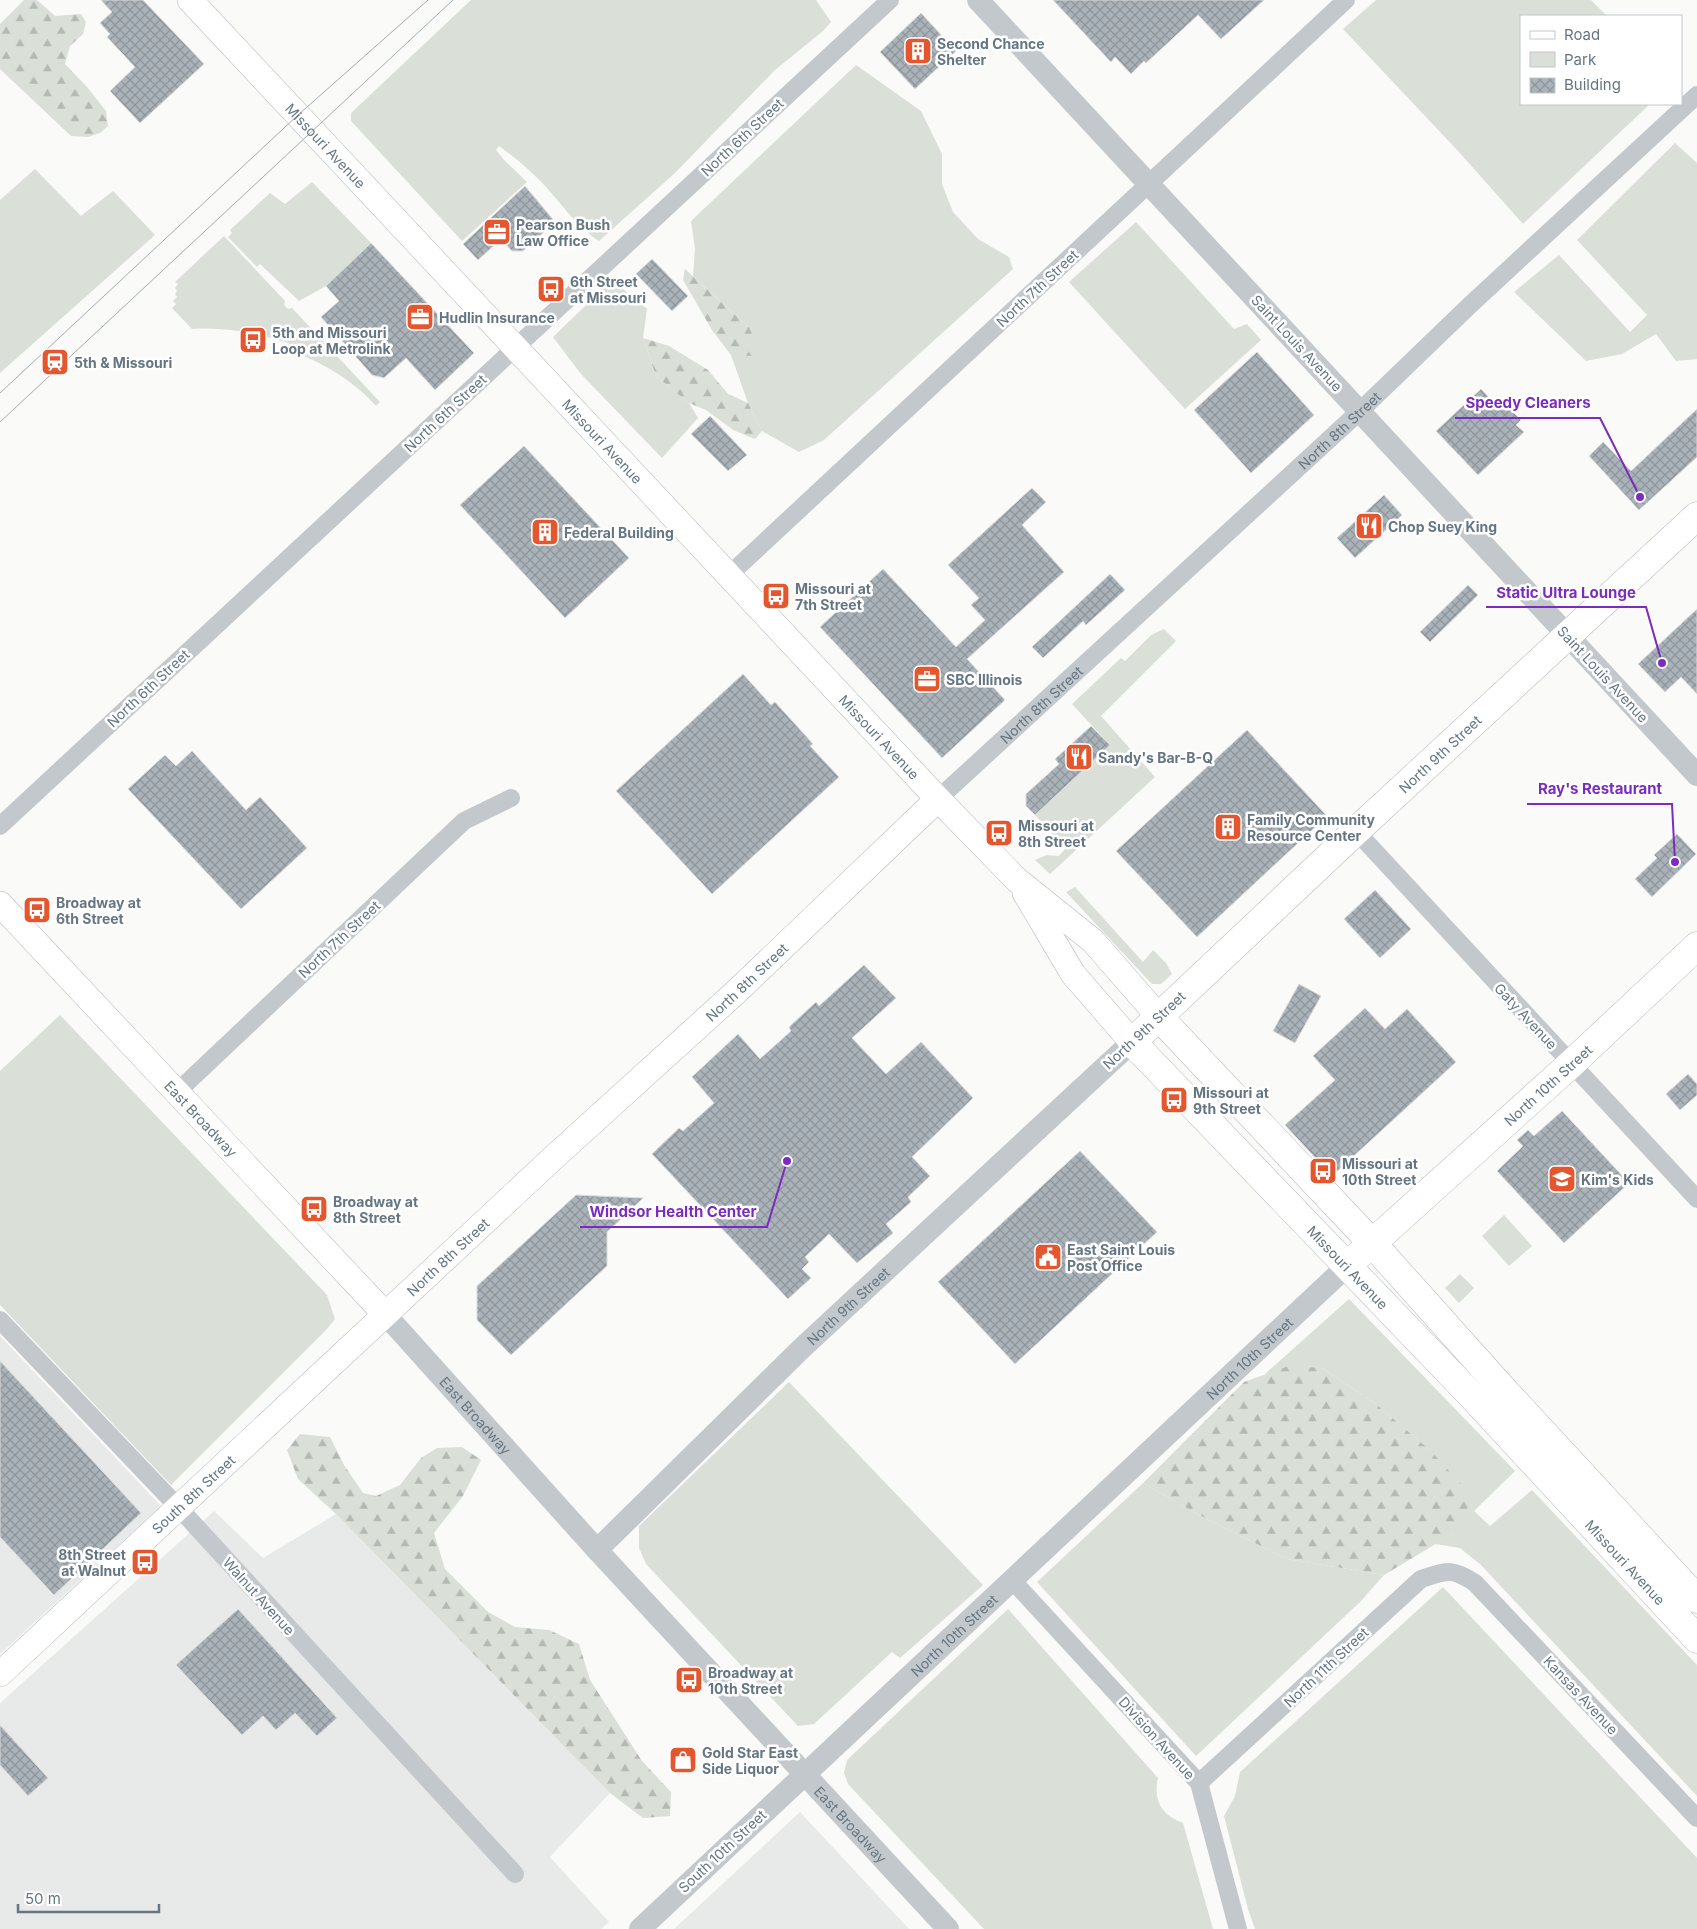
<svg xmlns="http://www.w3.org/2000/svg" width="1697" height="1929" viewBox="0 0 1697 1929" font-family="Inter,sans-serif">
	<defs>
		<pattern id="forest-firs" width="22" height="20" patternUnits="userSpaceOnUse" patternTransform="scale(1.25)"><rect width="22" height="20" fill="#dadfd7"/><path d="M5 1l3.5 6h-7zM16 11l3.5 6h-7z" fill="#b4b9b4"/></pattern>
		<pattern id="building-cross-hatch" width="8" height="8" patternUnits="userSpaceOnUse" patternTransform="scale(1.25)"><rect width="8" height="8" fill="#aab3b9"/><path d="M0 0l8 8M0 8l8-8" fill="none" stroke="#8e969c"/></pattern>
	</defs>
	<rect width="100%" height="100%" fill="#fafaf8"/>
	<g fill="#e8e9e9">
		<path d="M0,1336L161,1506L0,1654Z"/>
		<path d="M214,1511L263,1558L336,1514L610,1793L550,1857L609,1922L601,1929H0V1703Z"/>
		<path d="M800,1812L909,1929H674Z"/>
	</g>
	<g fill="#dadfd7">
		<path d="M471,0H816L831,22L823,31L775,70L675,173L599,241C578,228 563,206 547,188C532,172 516,158 499,146L496,150L504,160L527,182L462,241L351,121V113Z"/>
		<path d="M1376,0H1591L1606,15L1605,16H1521V104H1650L1523,224L1459,152L1343,29Z"/>
		<path d="M856,65L921,111L942,154V184L953,212L978,239L1009,257L1013,269L824,440L799,452L762,431L748,403L731,355H752L749,327L693,276L695,249L691,221Z"/>
		<path d="M1675,143L1697,163V359L1676,361L1656,334L1622,354L1586,361L1514,292L1559,255L1630,332L1647,315L1577,240Z"/>
		<path d="M35,169L81,216L113,191L155,235L0,373V200Z"/>
		<path d="M312,182L371,243L326,286L299,301L260,264L257,267L228,237L232,233L230,230L270,193L285,204Z"/>
		<path d="M1136,222L1234,329L1247,324L1261,340L1185,409L1069,282Z"/>
		<path d="M224,236L285,301L284,305L288,309L292,308L380,402L376,406C352,379 321,362 287,349L289,343C256,333 226,327 192,329L172,308L176,304L173,301L177,297L175,294L177,291L175,288L178,284L175,282Z"/>
		<path d="M612,280L647,309L643,338L656,376L689,403L698,418L662,458L581,374L553,337Z"/>
		<path d="M1164,629L1176,641L1101,716L1155,777L1050,874L1035,860L1047,855L1059,856L1066,848L1035,815L1110,745L1072,704L1121,658L1125,661L1151,635Z"/>
		<path d="M1075,887L1143,962L1153,950L1166,963L1172,974L1161,984H1152L1066,892Z"/>
		<path d="M60,1015L327,1295L335,1319L327,1329L171,1485L0,1305V1071Z"/>
		<path d="M1504,1215L1532,1246L1509,1266L1482,1236Z"/>
		<path d="M1460,1274L1474,1288L1459,1303L1445,1288Z"/>
		<path d="M1349,1299L1515,1471L1474,1511L1490,1526L1532,1490L1697,1665V1796L1481,1565L1460,1548L1435,1544L1454,1533L1431,1451L1376,1404L1322,1368L1265,1374Z"/>
		<path d="M789,1382L983,1585L900,1658L892,1652L814,1724L798,1726L646,1564L639,1548V1526Z"/>
		<path d="M1143,1483L1201,1516L1287,1559L1384,1575L1360,1602L1196,1756L1037,1582Z"/>
		<path d="M1443,1587L1697,1858V1929H1255L1248,1909L1224,1816L1235,1796L1240,1772Z"/>
		<path d="M1008,1609L1158,1778C1153,1800 1161,1815 1183,1823L1213,1929H984L848,1784L844,1773L847,1760Z"/>
	</g>
	<g fill="url(#forest-firs)">
		<path d="M24,0H37L55,16L81,14L86,22L83,34L70,46L65,64L87,87L106,111L108,126L100,133L88,137L71,136L0,69V24Z"/>
		<path d="M685,269L749,327L758,348L752,356L731,355L712,330L683,280Z"/>
		<path d="M643,338L669,346L708,370L728,394L748,403L762,431L755,439L733,430L706,410L689,403L656,376Z"/>
		<path d="M1289,1366L1322,1368L1376,1404L1431,1451L1461,1484L1470,1504L1454,1533L1384,1575L1287,1559L1201,1516L1143,1483L1244,1382Z"/>
		<path d="M300,1434L330,1437L344,1465L363,1493L376,1496L400,1485L421,1458L437,1448L462,1447L481,1460L463,1496L434,1533L445,1569L488,1612L515,1627L549,1630L579,1644L590,1680L642,1761L671,1792L670,1816L643,1818L610,1793L336,1514L298,1479L287,1450Z"/>
	</g>
	<g fill="url(#building-cross-hatch)" stroke="#dcdcda">
		<path d="M101,0H143L204,64L140,123L110,91L135,67L107,37L110,34L100,23L112,12Z"/>
		<path d="M1053,0H1264L1221,39L1198,15L1146,63L1144,61L1131,74L1115,57L1111,62Z"/>
		<path d="M921,13L956,51L915,89L880,52Z"/>
		<path d="M525,186L555,222L523,251H512L501,239L478,260L463,244Z"/>
		<path d="M371,243L474,353L435,390L406,358L384,378L372,375L321,317L339,301L326,286Z"/>
		<path d="M652,259L688,296L672,311L636,274Z"/>
		<path d="M1257,352L1314,415L1251,473L1194,410Z"/>
		<path d="M1481,389L1495,404L1500,399L1521,420L1516,425L1524,432L1478,475L1436,431Z"/>
		<path d="M1697,409V457L1639,510L1589,456L1603,442L1631,471Z"/>
		<path d="M710,416L747,455L728,471L691,434Z"/>
		<path d="M524,446L629,558L565,618L460,505Z"/>
		<path d="M1032,488L1046,502L1022,525L1064,572L967,659L1005,700L942,758L820,627L883,569L956,647L985,620L971,605L979,598L948,565Z"/>
		<path d="M1384,495L1402,515L1355,558L1337,538Z"/>
		<path d="M1110,574L1125,590L1086,625L1083,621L1043,658L1032,647Z"/>
		<path d="M1468,585L1478,595L1430,642L1420,632Z"/>
		<path d="M1697,609V694L1681,677L1665,692L1638,664Z"/>
		<path d="M743,674L771,705L775,702L813,744L810,746L839,777L712,894L616,791Z"/>
		<path d="M1091,726L1110,745L1035,815L1026,806V794L1059,764L1055,759Z"/>
		<path d="M1247,730L1327,816L1197,937L1116,851Z"/>
		<path d="M192,751L246,810L260,797L307,848L241,909L128,789L165,755L176,766Z"/>
		<path d="M1677,834L1696,854L1652,897L1635,879L1657,858L1654,855Z"/>
		<path d="M1375,890L1411,929L1380,958L1344,919Z"/>
		<path d="M864,965L896,998L852,1038L886,1074L921,1042L973,1098L912,1157L930,1176L908,1197L911,1202L886,1224L893,1233L857,1263L829,1234L805,1257L809,1262L802,1269L811,1278L788,1299L652,1154L679,1128L683,1131L714,1103L692,1077L738,1034L760,1059L791,1031L789,1027L816,1002L819,1006Z"/>
		<path d="M1299,984L1321,996L1295,1043L1273,1031Z"/>
		<path d="M1365,1008L1385,1029L1407,1009L1456,1062L1332,1176L1285,1125L1335,1080L1313,1056Z"/>
		<path d="M1688,1074L1697,1084V1095L1680,1110L1666,1094Z"/>
		<path d="M1562,1111L1629,1183L1564,1243L1497,1171L1523,1146L1517,1140L1528,1130L1534,1136Z"/>
		<path d="M1080,1151L1157,1232L1015,1364L938,1282Z"/>
		<path d="M576,1195L643,1198L607,1232V1266L511,1355L477,1320V1286Z"/>
		<path d="M0,1361L141,1513L54,1595L0,1537Z"/>
		<path d="M238,1609L337,1718L317,1736L295,1713L276,1730L263,1716L242,1735L176,1665Z"/>
		<path d="M0,1725L48,1778L28,1796L0,1765Z"/>
	</g>
	<g fill="none" stroke-linecap="round" stroke-linejoin="round">
		<defs>
			<g id="secondary">
				<path id="s5" d="M190,0L938,799L1017,880L1093,941L1159,1017"/>
				<path d="M1025,893L1073,974L1132,1042"/>
				<path id="s6" d="M0,904L385,1314"/>
				<path id="s7" d="M0,1674L552,1159L736,992L938,799"/>
			</g>
			<g id="primary">
				<path id="s8" d="M1697,516L1356,831L1132,1042L1472,1396L1697,1639"/>
				<path d="M1159,1017L1372,1243L1501,1387L1697,1599"/>
				<path id="s9" d="M1359,1255L1571,1064L1697,946"/>
			</g>
		</defs>
		<use href="#secondary" stroke="#b3babf" stroke-width="26"/>
		<use href="#primary" stroke="#b5babe" stroke-width="29"/>
		<g stroke="#c3c8cc" stroke-width="18">
			<path d="M728,576L1346,0"/>
			<path id="s1" d="M938,799L1360,411L1469,306L1697,95"/>
			<path d="M0,826L890,0"/>
			<path d="M1356,831L1697,1199"/>
			<path d="M176,1093L464,821L511,798"/>
			<path d="M0,1320L179,1508L515,1874"/>
			<path d="M1013,1581L1199,1783L1238,1929"/>
			<path d="M1199,1783L1421,1579C1447,1571 1451,1567 1475,1583L1697,1818"/>
		</g>
		<g stroke="#c3c8cc" stroke-width="22">
			<path d="M978,0L1697,775"/>
			<path id="s2" d="M385,1314L597,1550L948,1929"/>
			<path id="s3" d="M597,1550L801,1349L1132,1042"/>
			<path id="s4" d="M640,1929L1346,1267"/>
		</g>
		<use href="#secondary" stroke="#fff" stroke-width="25"/>
		<use href="#primary" stroke="#fff" stroke-width="28"/>
		<g stroke="#a2aab0" stroke-width="1">
			<path d="M0,393L298,115L428,0"/>
			<path d="M0,422L453,0"/>
		</g>
	</g>
	<defs>
		<symbol id="building-square" viewBox="-11 -11 22 22"><rect x="-9" y="-9" width="18" height="18" rx="4" fill="#e4572e" stroke="#fff"/><path d="M-4-6H4V6H1V3H-1V6H-4ZM-2.5-4.3h1.7v1.8h-1.7ZM.8-4.3h1.7v1.8H.8ZM-2.5-1h1.7V.8h-1.7ZM.8-1h1.7V.8H.8Z" fill="#fff"/></symbol>
		<symbol id="office-square" viewBox="-11 -11 22 22"><rect x="-9" y="-9" width="18" height="18" rx="4" fill="#e4572e" stroke="#fff"/><path d="M-6-3h4V-5.5h4V-3h4V5H-6ZM-1-4.5V-3h2v-1.5ZM-6 0V1H6V0Z" fill="#fff"/></symbol>
		<symbol id="bus-square" viewBox="-11 -11 22 22"><rect x="-9" y="-9" width="18" height="18" rx="4" fill="#e4572e" stroke="#fff"/><path d="M-5-6H5V4H4V6H2V4H-2V6H-4V4H-5ZM-3.5-4V0h7V-4ZM-3.5 1.2v1.5H-2V1.2ZM2 1.2v1.5H3.5V1.2Z" fill="#fff"/></symbol>
		<symbol id="station-square" viewBox="-11 -11 22 22"><rect x="-9" y="-9" width="18" height="18" rx="4" fill="#e4572e" stroke="#fff"/><path d="M-3-6H3Q5-6 5-4V2Q5 4 3 4L4.5 6H3L1.5 4h-3L-3 6H-4.5L-3 4Q-5 4-5 2V-4Q-5-6-3-6ZM-3.5-4v3h7v-3ZM-3.5 1v1.5H-2V1ZM2 1v1.5H3.5V1Z" fill="#fff"/></symbol>
		<symbol id="restaurant-square" viewBox="-11 -11 22 22"><rect x="-9" y="-9" width="18" height="18" rx="4" fill="#e4572e" stroke="#fff"/><path d="M-5-6h1v4h1v-4h1v4h1v-4h1v5L-1.5 .5V6h-2V.5L-5-1ZM5-6V6H3V1.5H1.5Q1.5-4 5-6Z" fill="#fff"/></symbol>
		<symbol id="school-square" viewBox="-11 -11 22 22"><rect x="-9" y="-9" width="18" height="18" rx="4" fill="#e4572e" stroke="#fff"/><path d="M0-5L7-2L0 1L-7-2ZM-4 1L0 2.5L4 1V4Q0 6-4 4Z" fill="#fff"/></symbol>
		<symbol id="civic-square" viewBox="-11 -11 22 22"><rect x="-9" y="-9" width="18" height="18" rx="4" fill="#e4572e" stroke="#fff"/><path d="M-.6-6.5H3V-4.5H.6V-3L4-1V1h2V6H-6V1h2V-1L-.6-3ZM-1.2 2.5V6h2.4V2.5Z" fill="#fff"/></symbol>
		<symbol id="shop-square" viewBox="-11 -11 22 22"><rect x="-9" y="-9" width="18" height="18" rx="4" fill="#e4572e" stroke="#fff"/><path d="M-5-2.5h2.3a2.7 3.5 0 0 1 5.4 0H5L5.5 6h-11ZM-1.5-2.5h3a1.5 2.3 0 0 0-3 0Z" fill="#fff"/></symbol>
	</defs>
	<g fill-rule="evenodd">
		<use href="#building-square" x="902" y="35" width="32" height="32"/>
		<use href="#office-square" x="481" y="216" width="32" height="32"/>
		<use href="#bus-square" x="535" y="273" width="32" height="32"/>
		<use href="#office-square" x="404" y="301" width="32" height="32"/>
		<use href="#bus-square" x="237" y="324" width="32" height="32"/>
		<use href="#station-square" x="39" y="346" width="32" height="32"/>
		<use href="#restaurant-square" x="1353" y="510" width="32" height="32"/>
		<use href="#building-square" x="529" y="516" width="32" height="32"/>
		<use href="#bus-square" x="760" y="580" width="32" height="32"/>
		<use href="#office-square" x="911" y="663" width="32" height="32"/>
		<use href="#restaurant-square" x="1063" y="741" width="32" height="32"/>
		<use href="#building-square" x="1212" y="811" width="32" height="32"/>
		<use href="#bus-square" x="983" y="817" width="32" height="32"/>
		<use href="#bus-square" x="21" y="894" width="32" height="32"/>
		<use href="#bus-square" x="1158" y="1084" width="32" height="32"/>
		<use href="#bus-square" x="1307" y="1155" width="32" height="32"/>
		<use href="#school-square" x="1546" y="1163" width="32" height="32"/>
		<use href="#bus-square" x="298" y="1193" width="32" height="32"/>
		<use href="#civic-square" x="1032" y="1241" width="32" height="32"/>
		<use href="#bus-square" x="129" y="1546" width="32" height="32"/>
		<use href="#bus-square" x="673" y="1664" width="32" height="32"/>
		<use href="#shop-square" x="667" y="1744" width="32" height="32"/>
	</g>
	<g text-anchor="middle" dominant-baseline="central" stroke-width="5" stroke-linejoin="round" paint-order="stroke">
		<g font-size="14" font-weight="bold" fill="#657683" stroke="#fff" text-anchor="start">
			<text x="937" y="43">Second Chance<tspan x="937" dy="16">Shelter</tspan></text>
			<text x="516" y="224">Pearson Bush<tspan x="516" dy="16">Law Office</tspan></text>
			<text x="570" y="281">6th Street<tspan x="570" dy="16">at Missouri</tspan></text>
			<text x="439" y="317">Hudlin Insurance</text>
			<text x="272" y="332">5th and Missouri<tspan x="272" dy="16">Loop at Metrolink</tspan></text>
			<text x="74" y="362">5th &amp; Missouri</text>
			<text x="1388" y="526">Chop Suey King</text>
			<text x="564" y="532">Federal Building</text>
			<text x="795" y="588">Missouri at<tspan x="795" dy="16">7th Street</tspan></text>
			<text x="946" y="679">SBC Illinois</text>
			<text x="1098" y="757">Sandy's Bar-B-Q</text>
			<text x="1247" y="819">Family Community<tspan x="1247" dy="16">Resource Center</tspan></text>
			<text x="1018" y="825">Missouri at<tspan x="1018" dy="16">8th Street</tspan></text>
			<text x="56" y="902">Broadway at<tspan x="56" dy="16">6th Street</tspan></text>
			<text x="1193" y="1092">Missouri at<tspan x="1193" dy="16">9th Street</tspan></text>
			<text x="1342" y="1163">Missouri at<tspan x="1342" dy="16">10th Street</tspan></text>
			<text x="1581" y="1179">Kim's Kids</text>
			<text x="333" y="1201">Broadway at<tspan x="333" dy="16">8th Street</tspan></text>
			<text x="1067" y="1249">East Saint Louis<tspan x="1067" dy="16">Post Office</tspan></text>
			<text x="126" y="1554" text-anchor="end">8th Street<tspan x="126" dy="16">at Walnut</tspan></text>
			<text x="708" y="1672">Broadway at<tspan x="708" dy="16">10th Street</tspan></text>
			<text x="702" y="1752">Gold Star East<tspan x="702" dy="16">Side Liquor</tspan></text>
		</g>
		<g font-size="14" fill="#657683" stroke="#fff">
			<text transform="translate(742 137) rotate(-43)">North 6th Street</text>
			<text stroke="none"><textPath href="#s5" startOffset="199">Missouri Avenue</textPath></text>
			<text transform="translate(1037 288) rotate(-43)">North 7th Street</text>
			<text transform="translate(1297 343) rotate(47)">Saint Louis Avenue</text>
			<text transform="translate(445 413) rotate(-43)">North 6th Street</text>
			<text stroke="none"><textPath href="#s1" startOffset="545">North 8th Street</textPath></text>
			<text stroke="none"><textPath href="#s5" startOffset="604">Missouri Avenue</textPath></text>
			<text transform="translate(1603 674) rotate(47)">Saint Louis Avenue</text>
			<text transform="translate(148 688) rotate(-43)">North 6th Street</text>
			<text stroke="none"><textPath href="#s1" startOffset="140">North 8th Street</textPath></text>
			<text stroke="none"><textPath href="#s5" startOffset="1009">Missouri Avenue</textPath></text>
			<text transform="translate(1440 754) rotate(-43)">North 9th Street</text>
			<text transform="translate(339 939) rotate(-43)">North 7th Street</text>
			<text stroke="none"><textPath href="#s7" startOffset="1018">North 8th Street</textPath></text>
			<text transform="translate(1526 1016) rotate(47)">Gaty Avenue</text>
			<text transform="translate(1144 1030) rotate(-43)">North 9th Street</text>
			<text stroke="none"><textPath href="#s9" startOffset="254">North 10th Street</textPath></text>
			<text stroke="none"><textPath href="#s6" startOffset="294">East Broadway</textPath></text>
			<text stroke="none"><textPath href="#s7" startOffset="612">North 8th Street</textPath></text>
			<text stroke="none"><textPath href="#s8" startOffset="1084">Missouri Avenue</textPath></text>
			<text stroke="none"><textPath href="#s3" startOffset="350">North 9th Street</textPath></text>
			<text stroke="none"><textPath href="#s4" startOffset="835">North 10th Street</textPath></text>
			<text stroke="none"><textPath href="#s2" startOffset="136">East Broadway</textPath></text>
			<text stroke="none"><textPath href="#s7" startOffset="264">South 8th Street</textPath></text>
			<text stroke="none"><textPath href="#s8" startOffset="1489">Missouri Avenue</textPath></text>
			<text transform="translate(259 1596) rotate(48)">Walnut Avenue</text>
			<text stroke="none"><textPath href="#s4" startOffset="430">North 10th Street</textPath></text>
			<text transform="translate(1326 1667) rotate(-43)">North 11th Street</text>
			<text transform="translate(1581 1695) rotate(47)">Kansas Avenue</text>
			<text transform="translate(1157 1738) rotate(48)">Division Avenue</text>
			<text stroke="none"><textPath href="#s2" startOffset="691">East Broadway</textPath></text>
			<text transform="translate(722 1851) rotate(-43)">South 10th Street</text>
		</g>
	</g>
	<path fill="none" stroke="#7b2cbf" stroke-width="2" d="M1640 497L1600 418H1455M1662 663L1646 607H1486M1675 862L1672 804H1527M787 1161L767 1227H580"/>
	<g fill="#7b2cbf" stroke="#fff" stroke-width="2">
		<circle cx="1640" cy="497" r="5"/>
		<circle cx="1662" cy="663" r="5"/>
		<circle cx="1675" cy="862" r="5"/>
		<circle cx="787" cy="1161" r="5"/>
	</g>
	<g font-size="15" text-anchor="middle" font-weight="bold" fill="#7b2cbf" stroke="#fff" stroke-width="5" stroke-linejoin="round" paint-order="stroke">
		<text x="1528" y="408">Speedy Cleaners</text>
		<text x="1566" y="598">Static Ultra Lounge</text>
		<text x="1600" y="794">Ray's Restaurant</text>
		<text x="673" y="1217">Windsor Health Center</text>
	</g>
	<rect x="1520" y="15" width="162" height="90" fill="#ffffff" stroke="#c1c8cd"/>
	<rect x="1530" y="31" width="25" height="8" fill="#ffffff" stroke="#c1c8cd"/>
	<text x="1564" y="40" font-size="15" fill="#657683">Road</text>
	<rect x="1530" y="52" width="25" height="15" fill="#dadfd7" stroke="#c1c8cd"/>
	<text x="1564" y="65" font-size="15" fill="#657683">Park</text>
	<rect x="1530" y="78" width="25" height="15" fill="url(#building-cross-hatch)" stroke="#c1c8cd"/>
	<text x="1564" y="90" font-size="15" fill="#657683">Building</text>
	<path d="M18 1904v8h141v-8" fill="none" stroke="#657683" stroke-width="2.5"/>
	<text x="25" y="1904" font-size="15" fill="#657683" stroke="#ffffff" stroke-width="4" paint-order="stroke">50 m</text>
</svg>
